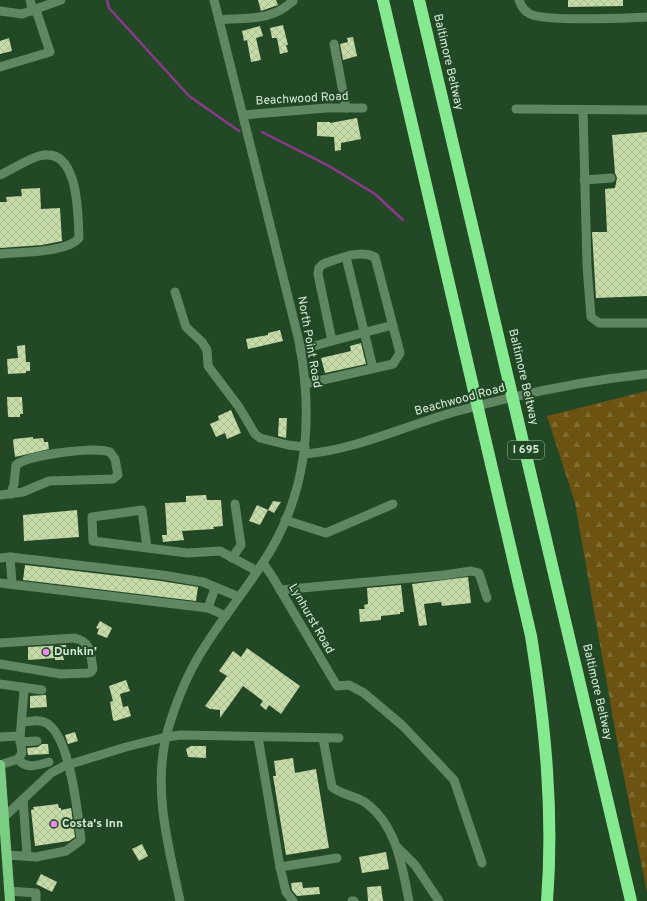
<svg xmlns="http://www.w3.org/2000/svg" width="647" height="901" viewBox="0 0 647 901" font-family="Overpass,sans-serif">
	<defs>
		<pattern id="forest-firs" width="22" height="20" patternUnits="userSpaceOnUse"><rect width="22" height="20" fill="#6c5311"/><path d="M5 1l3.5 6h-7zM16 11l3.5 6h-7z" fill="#806c33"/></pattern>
		<pattern id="building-cross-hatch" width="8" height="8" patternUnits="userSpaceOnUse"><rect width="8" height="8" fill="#c6dba8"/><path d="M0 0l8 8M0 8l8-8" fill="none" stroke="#abbd93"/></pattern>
	</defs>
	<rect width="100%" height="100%" fill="#224826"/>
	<path fill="url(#forest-firs)" d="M647,391V892L619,752L575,503L547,416Z"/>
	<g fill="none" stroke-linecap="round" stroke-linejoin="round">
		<g stroke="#8c398e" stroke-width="2.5">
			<path d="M107,0L109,8L189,96L239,131"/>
			<path d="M262,132L329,166L375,194L403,220"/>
		</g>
	</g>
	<g fill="url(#building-cross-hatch)">
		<path d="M258,0H276L278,5L261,11Z"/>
		<path d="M568,0H623V6L568,7Z"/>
		<path d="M283,25L288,45H286L288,52L280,54L277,38H272L270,28Z"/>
		<path d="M260,26L263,36L256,38L261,60L251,62L247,40L244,41L242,31Z"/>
		<path d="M353,37L357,56L343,60L340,44L348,42L347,38Z"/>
		<path d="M9,38L12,51L0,54V41Z"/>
		<path d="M357,118L361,139L341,143V150L335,151L334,137L317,136V122H330V123Z"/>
		<path d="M647,132V296L596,298L592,232H607L605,189L615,188L617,178L615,173L612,135Z"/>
		<path d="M40,188L41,209L60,208L62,241L42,245L0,248V202H7L6,197L22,196L21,189Z"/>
		<path d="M280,330L283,341L248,349L246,339L268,335V333Z"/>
		<path d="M361,343L366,364L325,373L321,358L351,351L350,346Z"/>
		<path d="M25,345L26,362H30V371H26V373L8,374L7,359L18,358L17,346Z"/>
		<path d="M7,397H22L23,414H20V417H8Z"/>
		<path d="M231,410L241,433L227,439L225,433L216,437L210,424L219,420L218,416Z"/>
		<path d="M279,418H287L286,438L278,436Z"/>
		<path d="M33,437V439L43,438L44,442H48L49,449L15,457L13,441L14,439Z"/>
		<path d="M206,495L207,500H221L223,526L213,527L214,529L182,531L184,540L163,542L162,535H167L165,503L186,502V496Z"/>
		<path d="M273,501L281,502L274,513L268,510Z"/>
		<path d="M257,505L268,510L260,525L249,521Z"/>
		<path d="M77,510L79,537L24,541L23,515Z"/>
		<path d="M25,565L161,581L198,587L196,601L23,580Z"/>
		<path d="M468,577L471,603L442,606L441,602L424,604L427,625L419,626L412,584Z"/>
		<path d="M401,585L404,612H400V614L381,616V620L360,622L359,609H365L364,605L368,604L367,588Z"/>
		<path d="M100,621L112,628L107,638L97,634L99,629L96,628Z"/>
		<path d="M66,645L67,656H63L64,660H55V658L28,660V647Z"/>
		<path d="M247,648L300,686L281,714L269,705L266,710L260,705L263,701L243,686L220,718V710L210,709L205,706L227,676L219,671L233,651L241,657Z"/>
		<path d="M126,680L130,691L120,694L123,707L128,706L131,716L115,721L113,720L110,702L113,701L109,686Z"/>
		<path d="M46,695L47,707L30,708V696Z"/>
		<path d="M75,732L78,741L68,744L65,735Z"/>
		<path d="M42,744H48L49,754L28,755L27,748L38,747Z"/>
		<path d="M191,746H206V758L188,757L186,749Z"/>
		<path d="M293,758L295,773L316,769L329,848L286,855L273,776H276L274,761Z"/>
		<path d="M58,804L59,808H61V810L71,808L75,837L69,841L35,846L31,810L34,809L33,807Z"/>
		<path d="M142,844L148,856L139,861L132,849Z"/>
		<path d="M386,852L389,869L362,873L359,857Z"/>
		<path d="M41,874L57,882L52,892L36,884Z"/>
		<path d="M302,882L303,888L319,887L320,894L297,896L292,890L291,883Z"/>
		<path d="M381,886L383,901H368L367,887Z"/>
	</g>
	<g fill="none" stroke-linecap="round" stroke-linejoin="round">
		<g stroke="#608762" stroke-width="9">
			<path d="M30,0L33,11"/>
			<path d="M519,0C521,6 524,11 530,14C547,22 625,18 647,17"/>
			<path d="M0,11L22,14L61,0"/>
			<path d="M219,20C248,17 270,22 293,1"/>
			<path d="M334,44L346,108"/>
			<path d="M0,67L50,52L36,10"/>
			<path d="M516,109L647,110"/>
			<path d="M583,110L587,266L591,317L599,323H647"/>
			<path d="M243,115L327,108H363"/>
			<path d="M0,175C13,169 26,160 39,156C79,145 78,214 79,238C67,253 20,252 0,254"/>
			<path d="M584,180L611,178"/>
			<path d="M346,257L373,368"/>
			<path d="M175,292L186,327L202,342L207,350L208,366L239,407L255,434L260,438L288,445L305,447"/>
			<path d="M300,350L332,341"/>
			<path d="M305,384L393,364L400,353L375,257C358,249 339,259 323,264L319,268L318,274L332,341L393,325"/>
			<path d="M305,454C355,450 405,426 454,412C516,395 582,381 647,374"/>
			<path d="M0,495L23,492L49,481L113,479L118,475L115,459L110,452C96,446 27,455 16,465L14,484L11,494"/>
			<path d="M285,520L326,533L393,504"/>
			<path d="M147,548L142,510L92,517L93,541L187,553L220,551L257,571"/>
			<path d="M10,557L12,583"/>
			<path d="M0,558L10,557L162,575L203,582L239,597"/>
			<path d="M232,558L241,545L235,504"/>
			<path d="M263,563L272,576L337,686L349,685L364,693L403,726L454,780L482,863"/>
			<path d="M0,583L208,608L226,616"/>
			<path d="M280,590L444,575L471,571L479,573L487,598"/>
			<path d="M208,608L215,588"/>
			<path d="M0,643L74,638C92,642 90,653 93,669L91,672L88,673L61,674L0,664"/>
			<path d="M0,684L21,687L24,690L20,738"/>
			<path d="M21,687L42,690"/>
			<path d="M0,737L18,736L20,738L22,753L18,759L0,765"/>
			<path d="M258,737L280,867L286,892L293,901"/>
			<path d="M323,738L332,787C342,795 356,796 366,803C397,826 402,866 409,901"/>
			<path d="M20,742L37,741"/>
			<path d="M18,759C26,770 38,765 49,762"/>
			<path d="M23,799L27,855"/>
			<path d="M0,821L51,773L64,766L126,747L166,737L181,735L339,738"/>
			<path d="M398,848L415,865L439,901"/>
			<path d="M7,855L36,857L66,851L81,840C78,815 70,731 44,722C37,719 29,722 22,722"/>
			<path d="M280,867L337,858"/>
			<path d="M9,891L36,893V901"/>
			<path d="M180,901C169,848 153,792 166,737C172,713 184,682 196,661C215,627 241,597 262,564C308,496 314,420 299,341L214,0"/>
			<path d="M352,901H354"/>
		</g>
		<path stroke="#7bcd83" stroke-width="10" d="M0,765L10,901"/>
		<g stroke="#85e98f" stroke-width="12">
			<path d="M383,0L531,636C545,724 554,812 547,901"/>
			<path d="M419,0L631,901"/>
		</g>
	</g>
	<g fill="#f18af4" stroke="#224826" stroke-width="1.5">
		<circle cx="46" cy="652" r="4"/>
		<circle cx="54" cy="824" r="4"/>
	</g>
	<g text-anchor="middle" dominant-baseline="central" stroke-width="4" stroke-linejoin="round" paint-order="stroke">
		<rect fill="#224826" stroke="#a1bba2" stroke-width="1" x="508" y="441" width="36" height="18" rx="3"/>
		<g font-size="11" font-weight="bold" fill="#d7ecd7">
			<text x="526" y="450">I 695</text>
		</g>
		<g font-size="12" fill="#d7ecd7" stroke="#224826">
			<text transform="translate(448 62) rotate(77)">Baltimore Beltway</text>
			<text transform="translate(302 99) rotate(-3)">Beachwood Road</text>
			<text transform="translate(309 342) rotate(80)">North Point Road</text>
			<text transform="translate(523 377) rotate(77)">Baltimore Beltway</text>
			<text transform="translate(460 400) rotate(-15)">Beachwood Road</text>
			<text transform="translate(311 619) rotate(60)">Lynhurst Road</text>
			<text transform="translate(597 692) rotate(77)">Baltimore Beltway</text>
		</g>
		<g font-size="12" font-weight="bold" fill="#d7ecd7" stroke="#224826" text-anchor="start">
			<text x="54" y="652">Dunkin'</text>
			<text x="62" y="824">Costa's Inn</text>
		</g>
	</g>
</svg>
